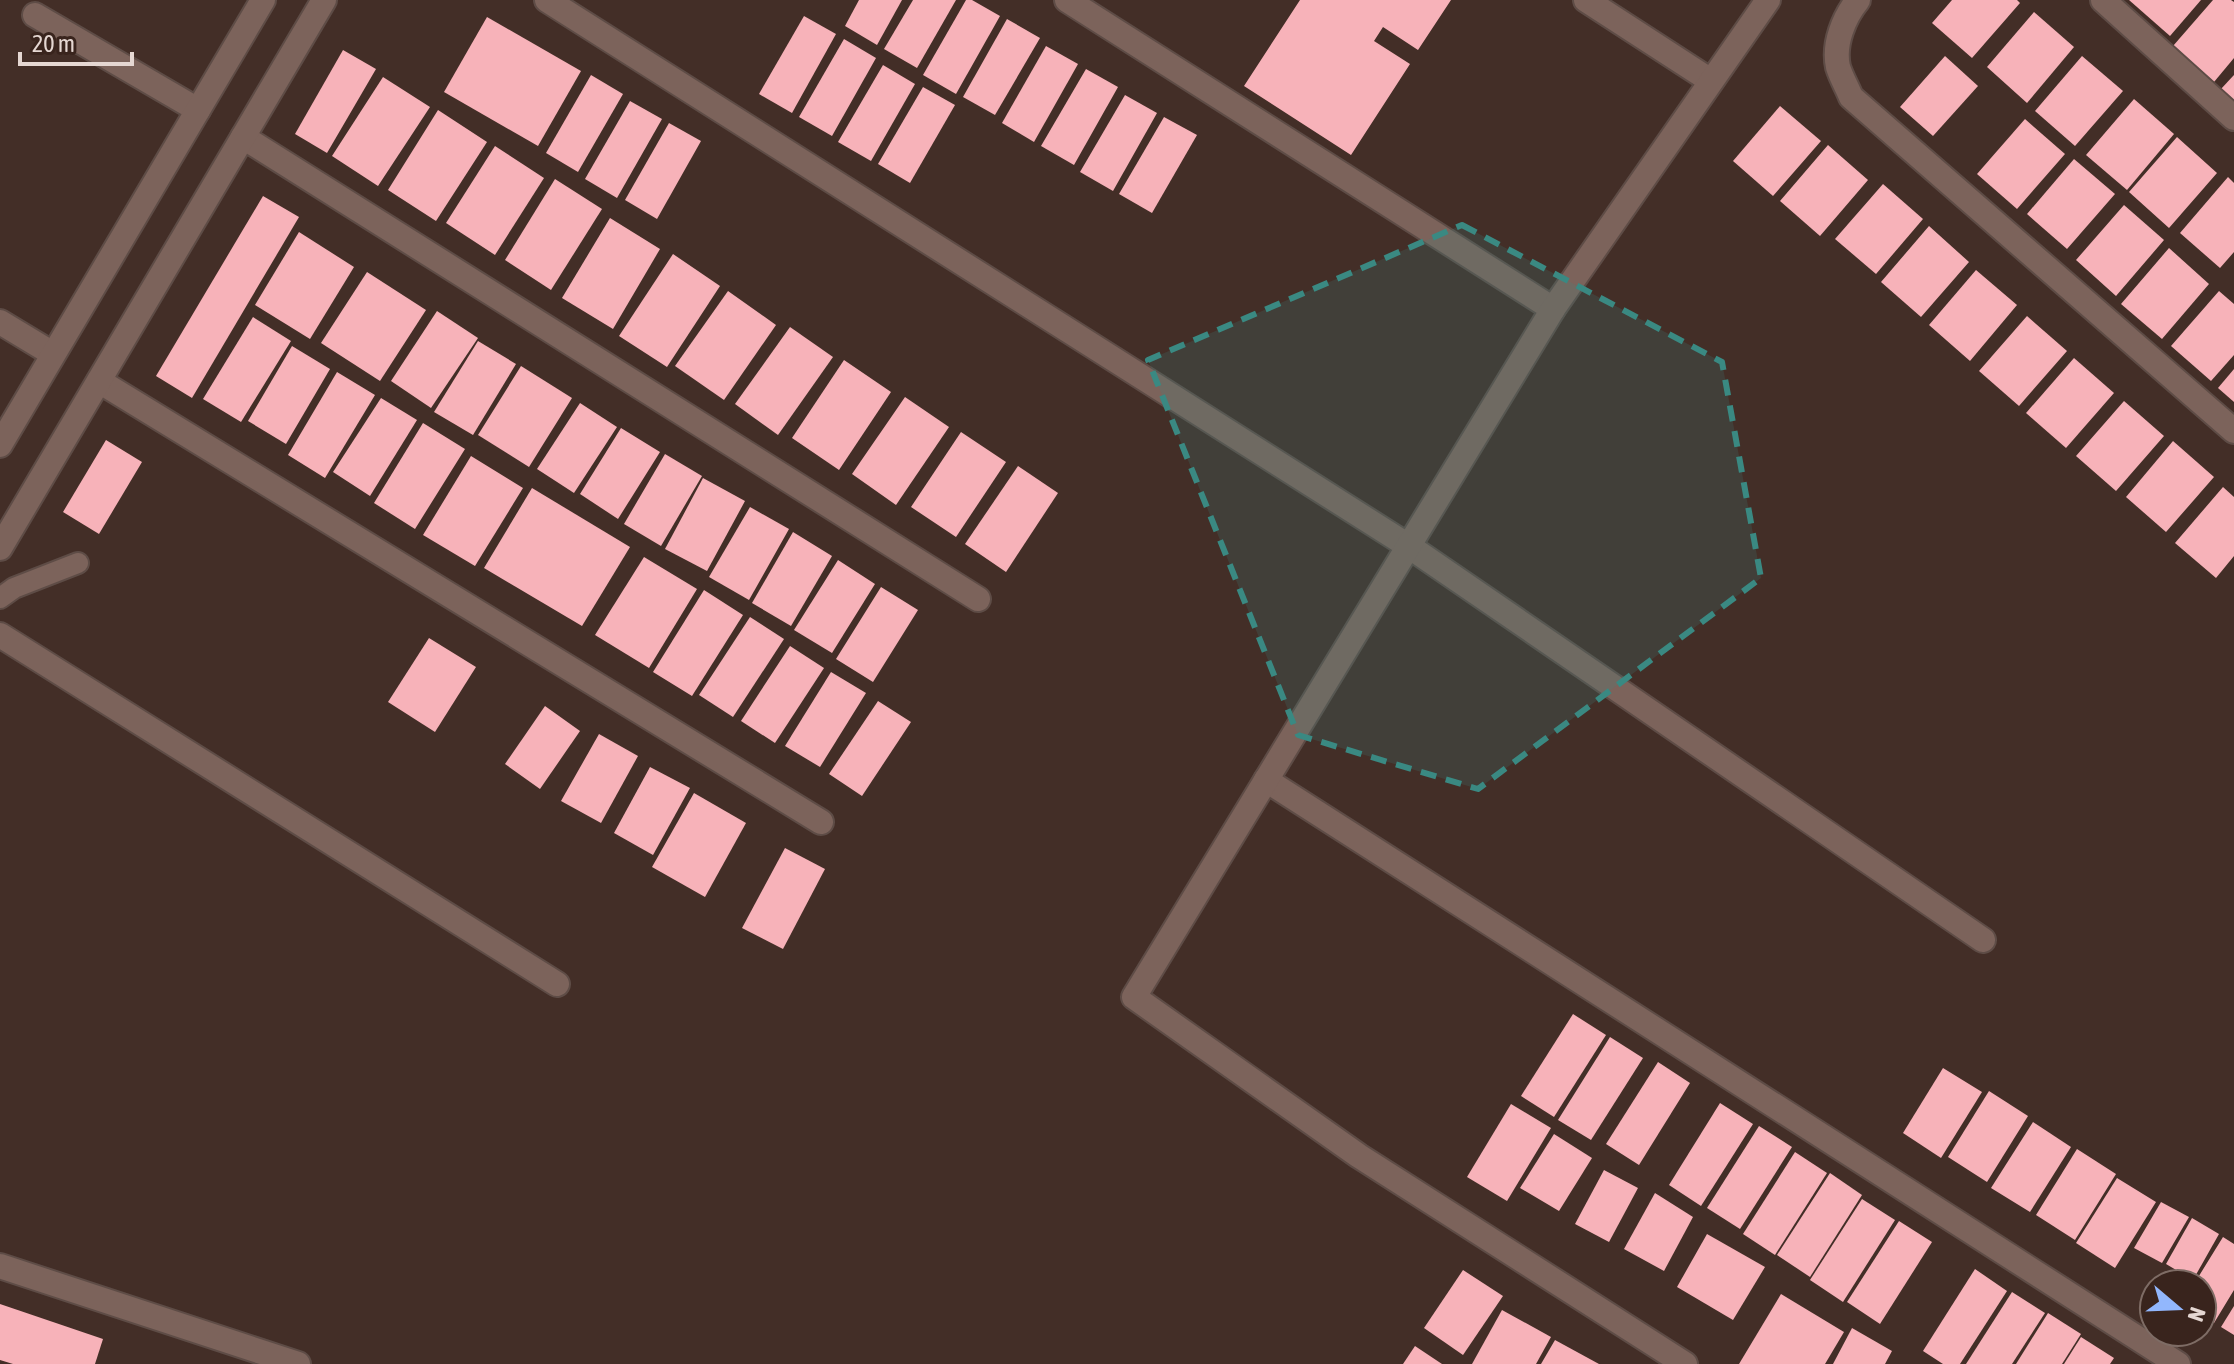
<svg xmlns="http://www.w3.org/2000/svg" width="2234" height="1364" viewBox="0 0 2234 1364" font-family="'Asap Condensed',sans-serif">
	<rect width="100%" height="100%" fill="#432e27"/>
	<g fill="#f7b2b9">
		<path d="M859,0H902L877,45L845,26Z"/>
		<path d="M913,0H956L917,68L884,49Z"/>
		<path d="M966,0H972L1000,16L956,94L923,75Z"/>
		<path d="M1300,0H1451L1418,50L1383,27L1374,41L1410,64L1351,155L1244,86Z"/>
		<path d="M1952,0H2017L2020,3L1972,58L1932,23Z"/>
		<path d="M2129,0H2201L2170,36Z"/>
		<path d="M2213,0H2231L2234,2V58L2214,82L2173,46Z"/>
		<path d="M2034,12L2074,47L2027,103L1987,67Z"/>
		<path d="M804,16L836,34L792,113L759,94Z"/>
		<path d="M487,17L581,71L538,146L444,92Z"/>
		<path d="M1007,19L1040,38L995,115L963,97Z"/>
		<path d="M844,39L876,58L832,136L799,117Z"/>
		<path d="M1046,46L1078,64L1034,142L1002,123Z"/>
		<path d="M343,50L376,69L327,153L295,134Z"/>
		<path d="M1945,56L1978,86L1933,136L1900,107Z"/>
		<path d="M2082,56L2123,91L2075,146L2035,111Z"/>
		<path d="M883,65L915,84L871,161L838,142Z"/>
		<path d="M1086,69L1118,87L1074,165L1041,146Z"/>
		<path d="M591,75L623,94L578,172L546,153Z"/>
		<path d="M2234,75V102L2220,90Z"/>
		<path d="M383,77L430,107L378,186L332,156Z"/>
		<path d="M923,87L955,105L910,183L878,164Z"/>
		<path d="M1125,95L1157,113L1113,191L1080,172Z"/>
		<path d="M2134,99L2174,134L2127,190L2086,155Z"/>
		<path d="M630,101L662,119L617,198L585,179Z"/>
		<path d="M1780,106L1821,141L1773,196L1733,161Z"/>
		<path d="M438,110L487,142L436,221L388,190Z"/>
		<path d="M1164,117L1197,135L1152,213L1119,194Z"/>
		<path d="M2025,119L2065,154L2017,209L1977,174Z"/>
		<path d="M669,123L701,141L657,219L625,200Z"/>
		<path d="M2177,137L2217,173L2169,228L2129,192Z"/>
		<path d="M1828,145L1868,180L1820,236L1780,201Z"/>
		<path d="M495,146L544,178L495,255L446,223Z"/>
		<path d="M2074,159L2115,194L2067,249L2027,214Z"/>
		<path d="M2228,177L2234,183V252L2220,268L2180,233Z"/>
		<path d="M555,179L602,209L551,290L505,260Z"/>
		<path d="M1883,184L1923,219L1876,274L1835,239Z"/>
		<path d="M263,196L299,217L192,398L156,376Z"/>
		<path d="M2124,205L2164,240L2116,296L2076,260Z"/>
		<path d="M610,218L660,249L613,329L562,298Z"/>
		<path d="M1929,226L1969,262L1921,317L1881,282Z"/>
		<path d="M299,232L354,267L310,339L255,305Z"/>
		<path d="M2169,248L2209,284L2162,339L2121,304Z"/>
		<path d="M673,254L720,286L667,367L619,336Z"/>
		<path d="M1976,270L2017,305L1970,361L1929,325Z"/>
		<path d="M367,272L426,310L380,381L321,343Z"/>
		<path d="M728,291L776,325L724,400L675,366Z"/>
		<path d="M2219,291L2234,304V355L2211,381L2171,346Z"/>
		<path d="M437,311L478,338L431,408L391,381Z"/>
		<path d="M2027,316L2067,351L2019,406L1979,371Z"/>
		<path d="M253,317L291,341L241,422L203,399Z"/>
		<path d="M790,327L833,357L778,435L735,404Z"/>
		<path d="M478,341L516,364L473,435L434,412Z"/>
		<path d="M292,346L330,369L286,444L248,421Z"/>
		<path d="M2074,358L2114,393L2066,448L2026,413Z"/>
		<path d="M844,360L891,392L839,470L792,438Z"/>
		<path d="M521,366L572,398L529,467L478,435Z"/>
		<path d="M2234,369V402L2218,388Z"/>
		<path d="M337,372L375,395L325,478L288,455Z"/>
		<path d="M905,397L949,427L896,505L852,474Z"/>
		<path d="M381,398L417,420L370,496L333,472Z"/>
		<path d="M2124,401L2164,436L2116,491L2076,456Z"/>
		<path d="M580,403L617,427L574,493L537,469Z"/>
		<path d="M423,423L465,449L415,529L374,503Z"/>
		<path d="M621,428L660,452L618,519L580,494Z"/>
		<path d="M961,432L1006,462L956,537L911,507Z"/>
		<path d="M106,440L142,462L99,534L63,512Z"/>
		<path d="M2173,441L2214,477L2166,532L2126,497Z"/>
		<path d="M665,454L702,476L661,546L624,524Z"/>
		<path d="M471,456L523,488L475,566L423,535Z"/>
		<path d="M1018,466L1058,493L1006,572L965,544Z"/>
		<path d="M703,478L745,501L707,571L665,549Z"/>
		<path d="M2223,487L2234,497V556L2216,578L2175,543Z"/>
		<path d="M532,488L630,547L582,626L484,568Z"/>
		<path d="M750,507L789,529L749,600L709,577Z"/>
		<path d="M793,532L832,556L791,626L752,603Z"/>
		<path d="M644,557L697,589L649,668L595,635Z"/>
		<path d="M838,560L875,584L832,653L794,630Z"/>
		<path d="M881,587L918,610L873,682L836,659Z"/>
		<path d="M704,590L743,615L692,696L653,672Z"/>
		<path d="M750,617L784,639L733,717L699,695Z"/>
		<path d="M429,638L476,667L435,732L388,702Z"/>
		<path d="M790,646L824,668L775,743L741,721Z"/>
		<path d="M831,672L866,693L820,767L785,746Z"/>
		<path d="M878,701L911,722L862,796L829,774Z"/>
		<path d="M545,706L580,731L540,789L505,764Z"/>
		<path d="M599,734L638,756L601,823L561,801Z"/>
		<path d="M650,767L690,788L653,855L614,833Z"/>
		<path d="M694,793L746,823L705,897L652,867Z"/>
		<path d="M785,848L825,869L783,949L742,928Z"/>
		<path d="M1573,1014L1606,1035L1554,1117L1521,1096Z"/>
		<path d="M1610,1037L1643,1058L1591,1140L1558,1120Z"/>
		<path d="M1658,1062L1690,1083L1639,1165L1606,1144Z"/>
		<path d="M1943,1068L1982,1092L1941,1158L1903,1133Z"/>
		<path d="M1989,1091L2028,1116L1987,1182L1948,1157Z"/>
		<path d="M1720,1103L1753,1124L1701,1206L1669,1185Z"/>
		<path d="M1511,1104L1551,1128L1507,1201L1467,1177Z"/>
		<path d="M2033,1122L2071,1147L2030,1212L1991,1188Z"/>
		<path d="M1759,1126L1792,1147L1740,1229L1707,1208Z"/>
		<path d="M1554,1134L1592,1158L1559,1211L1520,1188Z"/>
		<path d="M2077,1149L2116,1174L2075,1240L2036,1215Z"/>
		<path d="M1795,1152L1827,1173L1775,1255L1743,1234Z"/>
		<path d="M1604,1170L1638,1188L1609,1242L1575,1224Z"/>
		<path d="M1830,1173L1862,1195L1810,1277L1777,1255Z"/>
		<path d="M2117,1178L2156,1202L2115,1268L2076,1243Z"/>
		<path d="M1655,1193L1693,1217L1664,1271L1624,1249Z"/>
		<path d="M1862,1199L1895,1220L1843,1302L1810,1280Z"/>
		<path d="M2161,1202L2189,1217L2162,1263L2134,1248Z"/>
		<path d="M2192,1218L2219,1234L2193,1280L2166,1264Z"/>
		<path d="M1899,1221L1932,1242L1880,1324L1847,1302Z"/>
		<path d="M1707,1234L1765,1267L1733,1320L1677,1287Z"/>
		<path d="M2223,1237L2234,1244V1290L2214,1323L2202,1316V1284H2194Z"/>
		<path d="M1975,1269L2007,1291L1960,1364H1943L1923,1351Z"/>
		<path d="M1463,1270L1503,1296L1463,1355L1424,1328Z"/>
		<path d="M2012,1292L2045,1313L2012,1364H1966Z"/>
		<path d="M1781,1294L1844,1332L1825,1364H1739Z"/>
		<path d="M0,1304L103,1339L95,1364H13L0,1360Z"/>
		<path d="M2234,1306V1335L2221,1327Z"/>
		<path d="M1502,1310L1551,1337L1536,1364H1472Z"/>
		<path d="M2048,1313L2081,1334L2062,1364H2016Z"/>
		<path d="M1852,1328L1892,1351L1885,1364H1833Z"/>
		<path d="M2081,1337L2114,1358L2110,1364H2064Z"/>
		<path d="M1555,1340L1599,1364H1541Z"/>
		<path d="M1415,1346L1442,1364H1403Z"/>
	</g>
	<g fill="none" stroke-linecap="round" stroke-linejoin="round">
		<defs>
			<path id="service" d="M0,598L14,588L78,563"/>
			<g id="minor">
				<path d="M547,0L1410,547L1983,940"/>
				<path d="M1067,0L1553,309"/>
				<path d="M1586,0L1711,81"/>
				<path d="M1858,0C1844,17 1833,44 1838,67C1841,77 1847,87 1851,97L2234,431"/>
				<path d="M2103,0L2234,118"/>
				<path d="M35,15L198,110"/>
				<path d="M243,137L978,599"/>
				<path d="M0,322L53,354"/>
				<path d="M99,381L821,822"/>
				<path d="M0,445L263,0"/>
				<path d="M0,548L324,0"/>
				<path d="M0,635L557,984"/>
				<path d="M1266,780L2178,1364"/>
				<path d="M0,1266L298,1364"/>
				<path d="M1685,1364L1359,1156L1134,997L1553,309L1768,0"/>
			</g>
		</defs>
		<use href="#service" stroke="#5e4c46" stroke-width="24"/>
		<use href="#minor" stroke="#5e4c46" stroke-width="28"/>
		<use href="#service" stroke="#7c635b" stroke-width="20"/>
		<use href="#minor" stroke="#7c635b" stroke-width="24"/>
	</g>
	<path fill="#3a8982" fill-opacity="0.2" stroke="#3a8982" stroke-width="6" stroke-dasharray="16 10" stroke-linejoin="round" d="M1462,225L1722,362L1761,578L1478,789L1298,735L1148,360Z"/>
	<g transform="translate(2178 1308) rotate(109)"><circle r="38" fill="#39241d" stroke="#7e6c65" stroke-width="2"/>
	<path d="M0-6L14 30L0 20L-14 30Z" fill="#92b7fd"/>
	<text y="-12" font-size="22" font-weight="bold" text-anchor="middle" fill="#e5d7d2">N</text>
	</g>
	<path d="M20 52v12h112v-12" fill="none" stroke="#e5d7d2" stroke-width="4"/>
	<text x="32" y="52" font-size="24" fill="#e5d7d2" stroke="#39241d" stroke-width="6" paint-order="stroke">20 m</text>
</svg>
